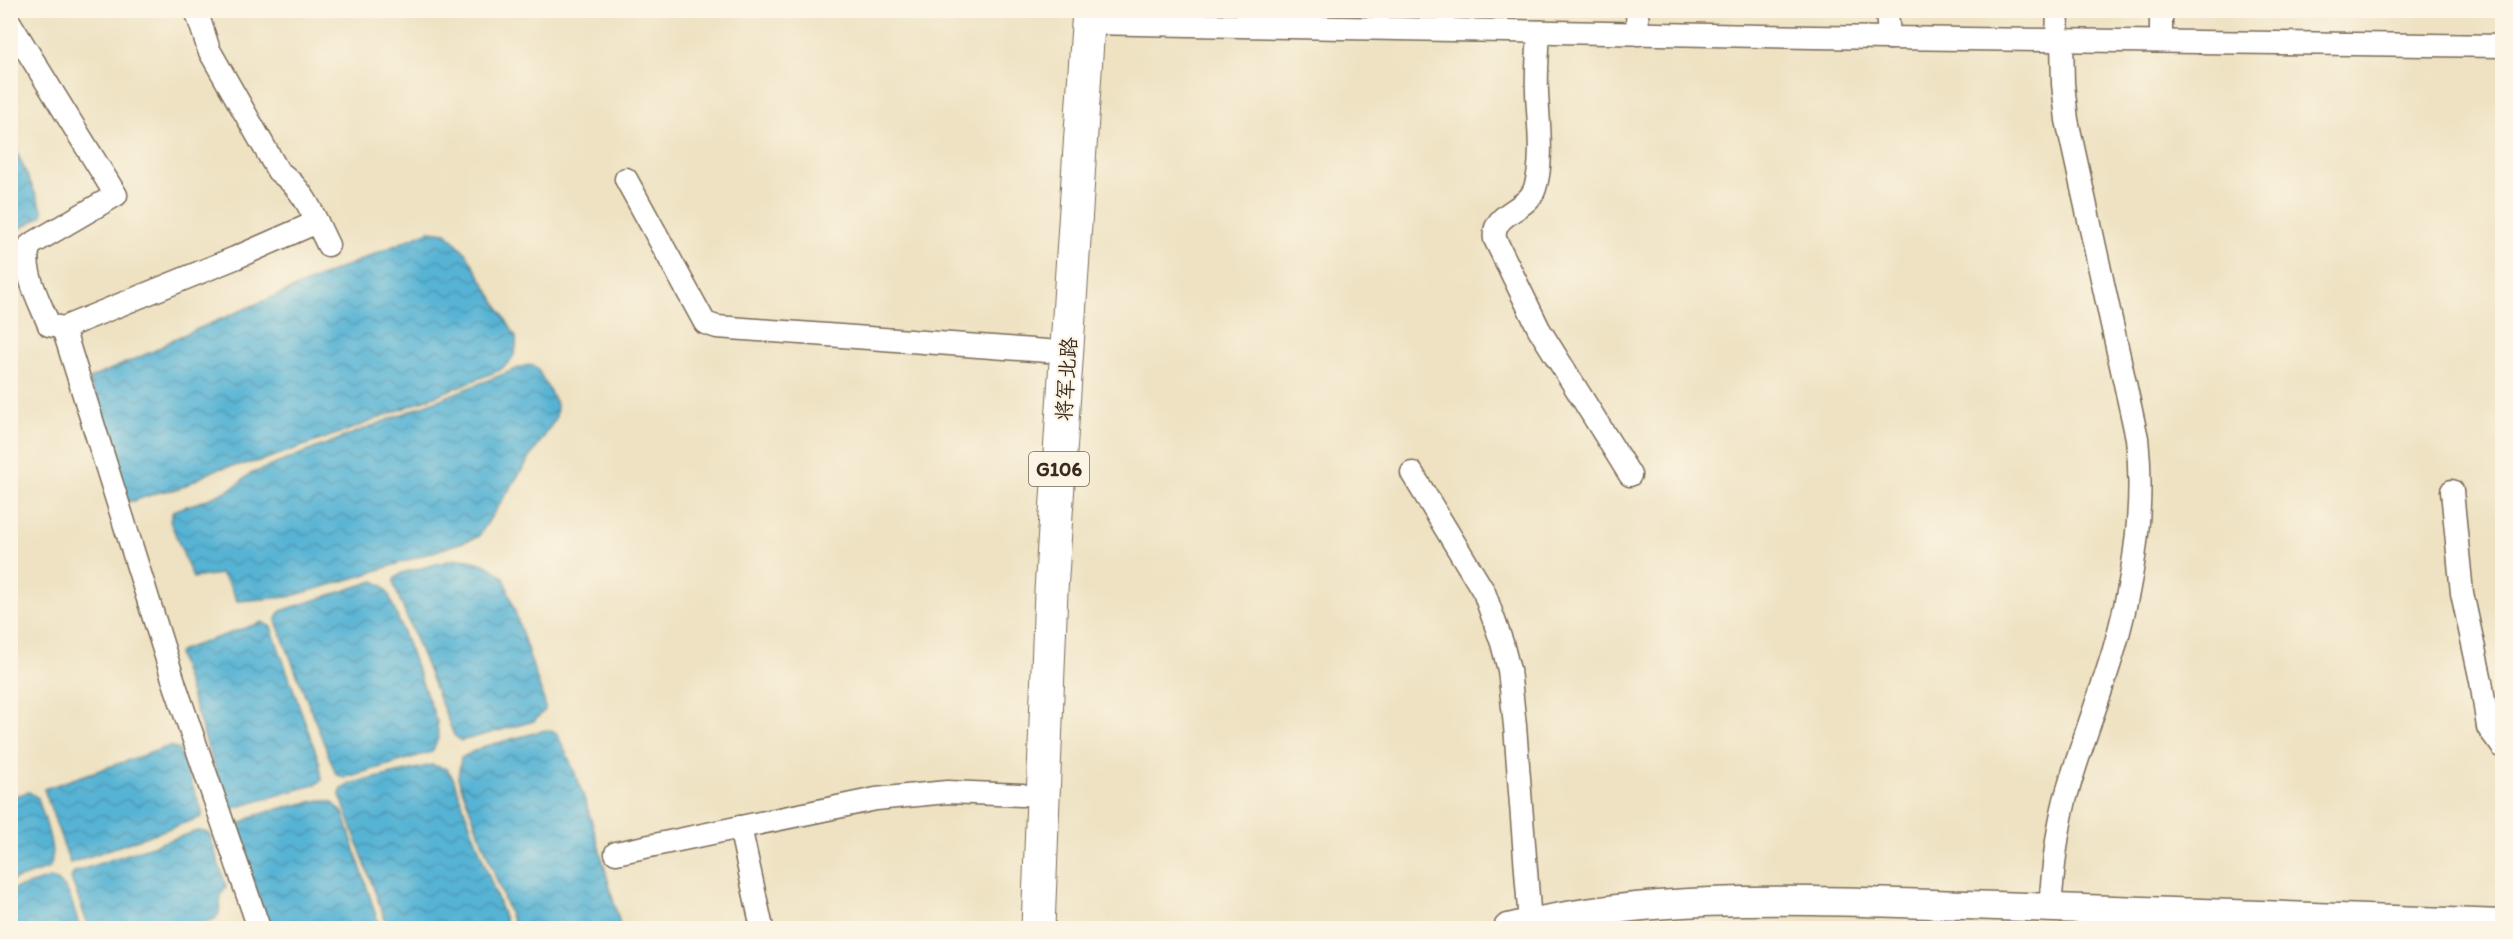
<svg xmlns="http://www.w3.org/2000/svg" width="2513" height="939" viewBox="0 0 2513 939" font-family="Itim,'LXGW WenKai TC',sans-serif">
	<defs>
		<pattern id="water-waves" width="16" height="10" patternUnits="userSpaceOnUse" patternTransform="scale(1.5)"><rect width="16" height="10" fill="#56b3d4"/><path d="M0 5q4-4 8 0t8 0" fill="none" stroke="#4892ab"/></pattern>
	</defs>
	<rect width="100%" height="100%" fill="#fcf5e5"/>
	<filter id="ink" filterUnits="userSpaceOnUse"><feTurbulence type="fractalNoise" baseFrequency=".0167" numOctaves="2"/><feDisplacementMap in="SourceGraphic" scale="12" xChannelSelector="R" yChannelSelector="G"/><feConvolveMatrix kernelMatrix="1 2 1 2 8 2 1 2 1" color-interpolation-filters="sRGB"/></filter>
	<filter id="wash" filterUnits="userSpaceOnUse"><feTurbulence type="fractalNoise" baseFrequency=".008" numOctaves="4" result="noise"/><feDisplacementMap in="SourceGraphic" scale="24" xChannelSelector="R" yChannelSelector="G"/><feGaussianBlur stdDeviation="1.35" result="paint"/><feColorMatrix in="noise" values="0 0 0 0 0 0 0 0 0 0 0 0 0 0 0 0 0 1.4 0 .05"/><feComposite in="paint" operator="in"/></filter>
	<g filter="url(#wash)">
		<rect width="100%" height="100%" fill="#eee2c2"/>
		<g fill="url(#water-waves)" stroke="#486e79" stroke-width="1.5">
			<path d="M11,139L43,211L42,216L11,234Z"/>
			<path d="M429,231L446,233L466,253L516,337C518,353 512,361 500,370L354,428L261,461L217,469L178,489L160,492L133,501H126L89,380L91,378L156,350L174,339Z"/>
			<path d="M531,365L537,368L557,405L556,418L478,537L357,577L288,597L237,601L228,582L220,574L193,578L170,521L173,511C198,502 230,495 248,475L524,366Z"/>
			<path d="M456,559C474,559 491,565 504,578L545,704V710L534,721L461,741L454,735L394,585V579L402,573Z"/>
			<path d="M374,581L383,586L389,595L437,722L438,738L432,752L344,778L336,774L276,621L278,614L281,611Z"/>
			<path d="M262,622L271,627L319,761L322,780L316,784L228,810L178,654L182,650Z"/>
			<path d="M546,730L556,733C588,790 603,866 621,928H515L458,778L461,758L482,747Z"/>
			<path d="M170,746L179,750L202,812V817L70,863L44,789Z"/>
			<path d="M432,765L447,769L453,778L508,928H388L340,795L341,790L350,784Z"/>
			<path d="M29,792L38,798C42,813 59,855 49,868L11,881V797Z"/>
			<path d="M321,800L332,802L343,813L380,928H268L236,828C252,811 298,805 321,800Z"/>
			<path d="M197,831L207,832L210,836L226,886L221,895L219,913L215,919L191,928H89L71,878L74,872Z"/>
			<path d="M50,878C71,883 73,909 80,928H11V890Z"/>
		</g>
	</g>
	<g filter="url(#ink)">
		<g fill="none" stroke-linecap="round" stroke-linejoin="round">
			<defs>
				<g id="minor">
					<path d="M196,10L209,50L278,171C306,191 313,215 328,245"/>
					<path d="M1637,10L1638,34"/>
					<path d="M1887,10L1889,38"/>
					<path d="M2161,10V41"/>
					<path d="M10,23L116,195L30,245C20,268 40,302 49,325L63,328L235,258L317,222"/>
					<path d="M1088,23L1812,37L2502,46"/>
					<path d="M1539,32C1538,51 1536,72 1537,92C1538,120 1544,161 1535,188C1528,211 1491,212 1495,239L1539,329L1630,475"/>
					<path d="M2057,40L2058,10"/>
					<path d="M626,179L705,323L717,327L1047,351"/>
					<path d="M63,328L175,685L259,928"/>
					<path d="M1412,473L1484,592L1502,643L1509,670L1515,726L1530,923"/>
					<path d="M2452,491L2462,593L2481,681L2488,727L2502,746"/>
					<path d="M740,827L762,928"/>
					<path d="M616,853L876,799L947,792L1022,795"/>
					<path d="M2050,908C2053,871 2056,836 2065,800C2079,750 2098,702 2113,653C2133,584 2145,509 2137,438L2067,120L2063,84L2062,40"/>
				</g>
				<path id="major" d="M1508,928C1658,891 1814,901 1967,905C2145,911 2324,917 2502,924"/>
				<path id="highway" d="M1038,928L1051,591L1089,10"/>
			</defs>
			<use href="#minor" stroke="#7a6a57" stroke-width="25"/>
			<use href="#major" stroke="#7a6a57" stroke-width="31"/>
			<use href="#highway" stroke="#7a6a57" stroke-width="35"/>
			<use href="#minor" stroke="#fff" stroke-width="22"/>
			<use href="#major" stroke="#fff" stroke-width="28"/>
			<use href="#highway" stroke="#fff" stroke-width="33"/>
		</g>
	</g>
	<g text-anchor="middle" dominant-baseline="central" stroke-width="4.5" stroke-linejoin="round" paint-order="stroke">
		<rect fill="#fcf5e5" stroke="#75675a" stroke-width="1.5" x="1029" y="452" width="60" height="34" rx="4.5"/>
		<g font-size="20" font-weight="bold" fill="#3b2a1e">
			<text x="1059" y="469">G106</text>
		</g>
		<g font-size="21" fill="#3b2a1e" stroke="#fcf5e5">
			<text transform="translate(1066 379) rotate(-86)">将军北路</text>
		</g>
	</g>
	<rect width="2513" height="939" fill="none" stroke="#fcf5e5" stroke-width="36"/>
</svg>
